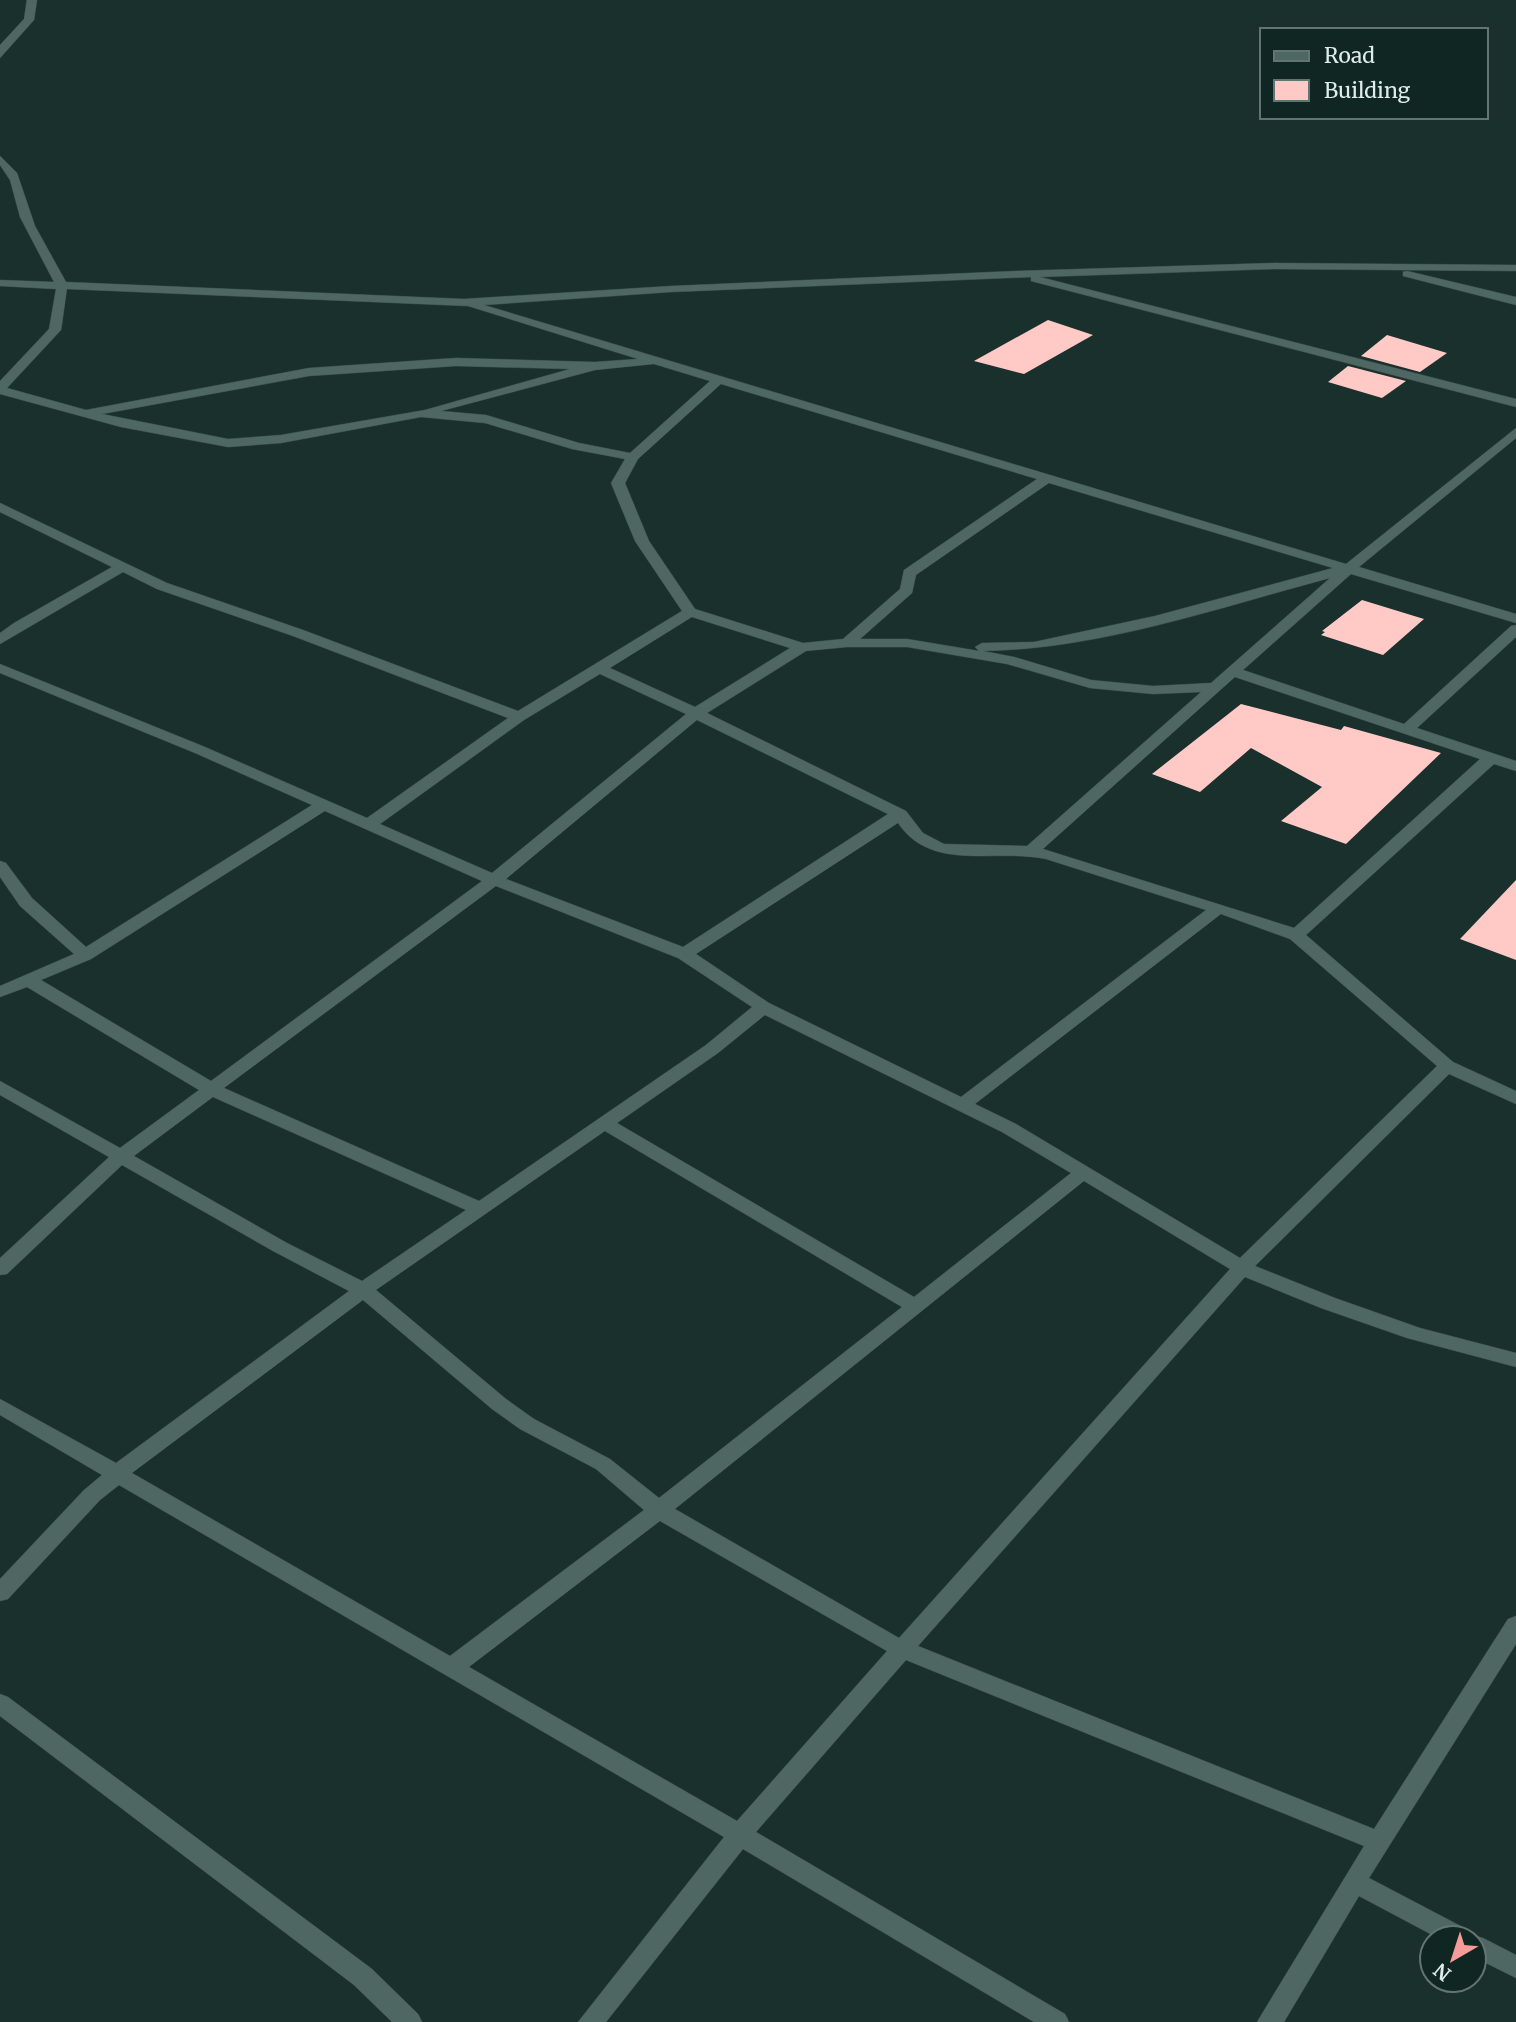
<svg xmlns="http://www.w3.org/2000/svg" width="1516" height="2022" viewBox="0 0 1516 2022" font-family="Merriweather,serif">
	<rect width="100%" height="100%" fill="#1a302d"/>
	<g fill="#ffc9c6">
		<path d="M1048,320L1093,335L1024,374L974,361Z"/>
		<path d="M1387,335L1447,353L1420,372L1361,356Z"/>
		<path d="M1348,366L1406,381L1382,398L1328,382Z"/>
		<path d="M1362,600L1424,619L1383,655L1321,635L1325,632L1322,631Z"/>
		<path d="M1241,704L1341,730L1344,726L1441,753L1346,844L1281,821L1322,787L1251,748L1200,792L1152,774Z"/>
		<path d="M1516,880V960L1460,939Z"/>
	</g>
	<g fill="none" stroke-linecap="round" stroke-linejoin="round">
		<defs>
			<g id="minor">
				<path d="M27,0H37L34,20L0,58V45L24,19Z"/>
				<path d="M0,156L17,173L35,226L66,282L464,299L671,286L1016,271L1275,263L1516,265V271L1275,269L1040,277L1516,399V407L1031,281V277L671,292L484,305L1346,564L1516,428V438L1359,567L1516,614V623L1351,574L1243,670L1404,724L1511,626L1516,625V637L1417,728L1516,761V771L1494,764L1306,935L1453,1062L1516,1091V1104L1449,1074L1255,1266L1335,1298L1420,1328L1516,1353V1367L1407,1338L1321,1308L1245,1277L918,1646L1374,1829L1508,1619L1516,1616V1644L1369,1878L1470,1931L1472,1935L1483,1938L1516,1955V1978L1474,1957V1938H1438L1359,1896L1284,2022H1257L1364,1846L906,1660L756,1832L1065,2014L1069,2022H1034L743,1849L606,2022H578L724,1837L119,1485L100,1500L8,1599L0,1601V1579L84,1490L102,1475L0,1415V1399L116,1463L349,1291L273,1251L122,1165L7,1274L0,1275V1258L109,1157L0,1095V1081L120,1148L199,1090L27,987L0,997V986L74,954L20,906L0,877V861L6,863L32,898L86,947L312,805L195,753L0,673V664L205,747L367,818L508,718L293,636L157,589L123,572L0,644V633L14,623L112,567L0,512V503L167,583L303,630L518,711L682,611L635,541L611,483L625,459L572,449L485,423L421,417L281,443L228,447L121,427L0,394V381L49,329L56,289L0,286V280L54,282L20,217L10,180L0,165ZM67,289L468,306L638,359L595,362L456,358L309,368L86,410L7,388L61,330ZM654,364L710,381L630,453L579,443L486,415L441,411L595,370ZM456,366L570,369L425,410L281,435L228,439L102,414L309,376ZM721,384L1037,479L904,570L900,589L843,639L803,643L695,609L649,541L625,483L638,459ZM1049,483L1333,568L1155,616L1034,642L982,643L975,647L979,651L907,639H860L912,593L916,575ZM1330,578L1211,683L1153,686L1091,680L1014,657L983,651C1101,649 1217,608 1330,578ZM692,617L790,648L695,707L610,668ZM847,647H907L1007,664L1090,688L1153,694L1201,692L1027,846L944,844L923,833L906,811L707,713L806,651ZM600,674L686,714L492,873L380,824L524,720ZM1235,677L1480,759L1294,928L1043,849ZM697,720L888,814L683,947L506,879ZM325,811L482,881L211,1081L41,980L91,959ZM898,823C932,873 994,848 1046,859L1206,910L961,1097L769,1003L696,954ZM496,886L678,958L752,1007L706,1045L479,1201L224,1088ZM1221,914L1290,939L1437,1066L1240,1258L1016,1124L975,1104ZM765,1015L1002,1132L1071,1173L914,1297L617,1123L718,1053ZM213,1097L466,1210L362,1281L287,1243L134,1156ZM605,1131L902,1307L659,1498L610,1459L534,1419L506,1399L376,1290ZM1084,1181L1230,1269L899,1638L675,1509ZM363,1300L492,1409L520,1429L596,1469L644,1510L450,1656L132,1473ZM660,1521L887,1651L737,1821L469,1667Z"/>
				<path d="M1407,271L1516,297V305L1403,276V272Z"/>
				<path d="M0,1694L8,1697L372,1969L418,2014L422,2022H392L354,1985L0,1716Z"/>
			</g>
		</defs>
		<use href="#minor" stroke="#384b48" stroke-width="1"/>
		<use href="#minor" fill="#4f6763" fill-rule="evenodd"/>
	</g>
	<rect x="1260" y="28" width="228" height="91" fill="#102623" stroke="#637573" stroke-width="2"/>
	<rect x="1274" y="51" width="35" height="10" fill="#4f6763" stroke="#637573" stroke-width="2"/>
	<text x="1324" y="63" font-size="21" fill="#dfecea">Road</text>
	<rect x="1274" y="80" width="35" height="21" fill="#ffc9c6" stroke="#637573" stroke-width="2"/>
	<text x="1324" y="98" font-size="21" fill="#dfecea">Building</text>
	<g transform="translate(1453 1959) rotate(219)"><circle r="33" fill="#102623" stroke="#637573" stroke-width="2"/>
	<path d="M0-5L12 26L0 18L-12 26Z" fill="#f59b99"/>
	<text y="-10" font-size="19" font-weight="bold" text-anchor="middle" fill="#dfecea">N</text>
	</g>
</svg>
